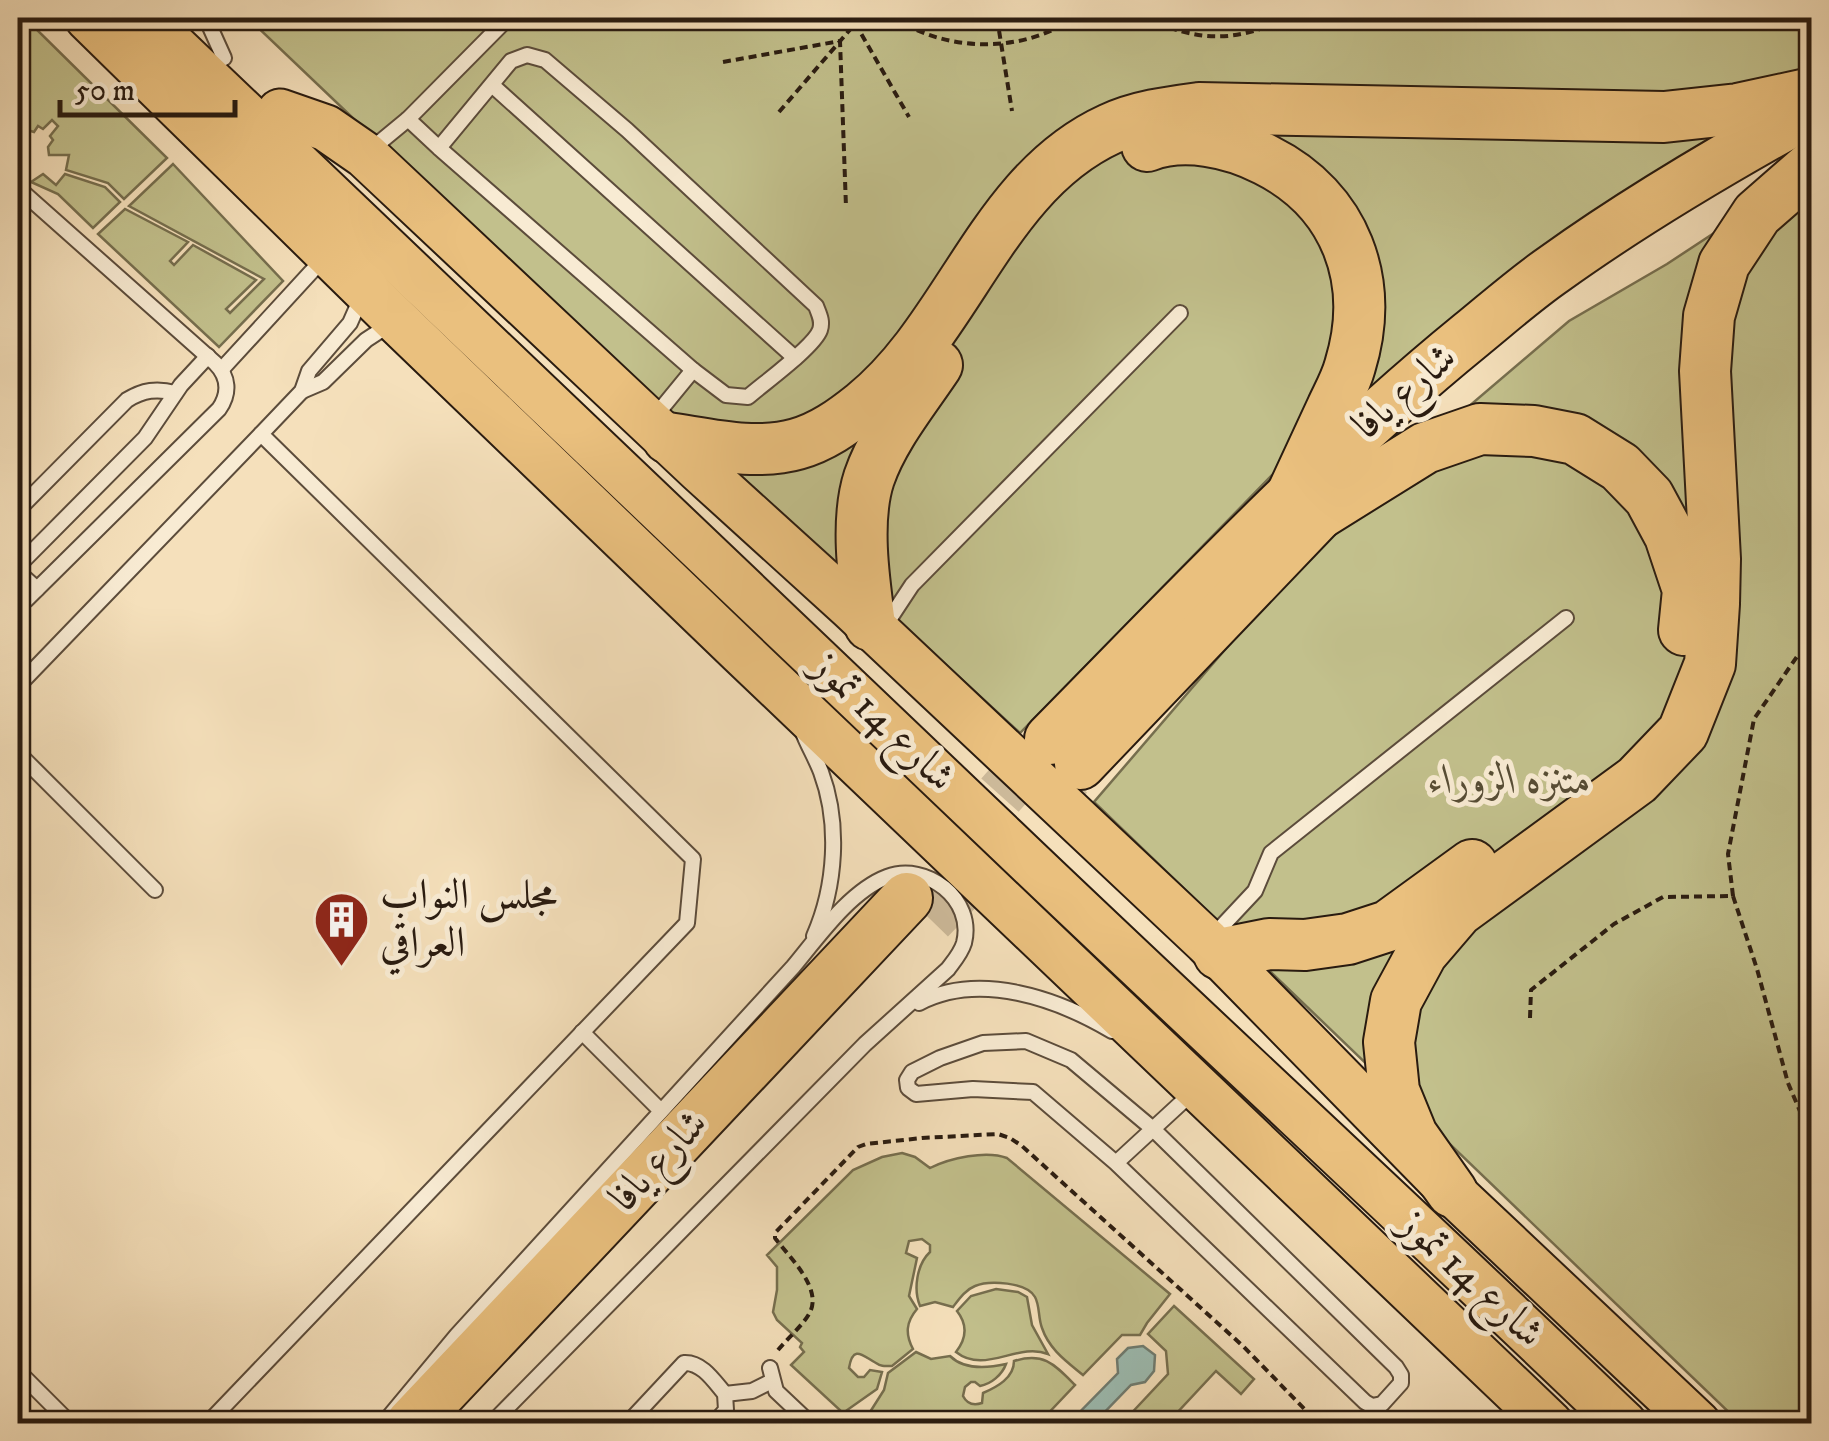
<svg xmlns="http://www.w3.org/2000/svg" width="1829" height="1441" viewBox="0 0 1829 1441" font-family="'IM FELL DW Pica',Amiri,serif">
	<rect width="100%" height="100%" fill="#f5e0bb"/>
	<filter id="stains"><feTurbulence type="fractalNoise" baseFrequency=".002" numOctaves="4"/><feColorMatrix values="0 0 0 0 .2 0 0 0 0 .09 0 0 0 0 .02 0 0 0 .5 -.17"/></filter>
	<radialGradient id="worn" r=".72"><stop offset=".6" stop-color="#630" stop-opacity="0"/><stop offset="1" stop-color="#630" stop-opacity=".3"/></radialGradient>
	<g fill="#c2c08c" stroke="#766e4e" stroke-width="2.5">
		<path d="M18,18H25L167,158L124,199L108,183L66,170L69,155H49L48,147L53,140L50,136L58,126L52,120L43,129L38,126L34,132L24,129L23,112H18Z"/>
		<path d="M248,18H1811L1812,78L1279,468L1020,733L378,142Z"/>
		<path d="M173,164L283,281L219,347L98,234L125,209L188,242L170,261L174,265L193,245L256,280L226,309L230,313L264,279L129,206Z"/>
		<path d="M43,174L56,185L65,174L105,187L120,202L93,228L58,194L31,182Z"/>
		<path d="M1811,180V1423H1740L1094,802L1339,517L1569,321L1667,264L1752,208Z"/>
		<path d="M902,1153L915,1157L930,1168C950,1158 986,1150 1007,1158L1170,1294L1147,1323L1140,1335H1122L1083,1375C1066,1361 1049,1349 1042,1328C1038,1318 1040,1306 1035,1297C1027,1282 989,1280 975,1286C965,1290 959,1299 953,1307L935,1302L920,1306C913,1289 917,1264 930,1252V1245L922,1239L909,1241L906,1253L917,1258L909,1296L917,1309C906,1322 905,1334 913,1349L892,1366C885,1366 882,1367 876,1363C864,1357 853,1343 849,1368L858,1377H864L870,1370L882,1372L877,1389L843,1413L791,1365L804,1352L800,1347L802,1343L777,1320L773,1312L777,1290V1267L767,1255L853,1170L882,1157Z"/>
		<path d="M996,1289L1018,1292L1027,1297L1032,1325L1048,1354C1017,1342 985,1375 956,1352C967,1338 968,1325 957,1311L971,1296Z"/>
		<path d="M1174,1306L1254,1379L1241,1394L1216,1371L1175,1415L1183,1423H1129L1125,1420L1168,1374L1166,1351L1148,1334Z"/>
		<path d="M916,1352L931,1359L950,1356C964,1370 988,1368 1006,1364C1002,1375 991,1384 980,1386L975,1382H971L965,1387L963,1396C967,1404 973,1406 982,1403L983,1393C997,1387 1014,1378 1014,1361C1044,1352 1054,1364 1075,1385L1039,1423H867L873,1416L870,1412L884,1390L888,1373Z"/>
	</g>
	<path fill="#9cbdb3" stroke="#6e7c72" stroke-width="2.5" d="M1143,1346L1155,1355L1154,1371L1145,1382L1131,1385L1094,1423H1069L1118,1373L1117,1359L1128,1348Z"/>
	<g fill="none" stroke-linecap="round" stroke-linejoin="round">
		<g stroke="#ccb999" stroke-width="50" stroke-dasharray="50 25" stroke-linecap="butt">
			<path d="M950,851L1050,739"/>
			<path d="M930,919L1080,764"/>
		</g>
		<defs>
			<g id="service">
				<path d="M206,18L224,58"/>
				<path d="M492,85L795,358"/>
				<path d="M408,119L439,148L693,370L726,395L748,397C764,383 814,347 820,330C823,321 819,314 816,306L627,130L545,60L527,55L511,61L439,148"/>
				<path d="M368,152L408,119L508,18"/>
				<path d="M18,188L215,363C229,377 230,393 219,409L26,600"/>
				<path d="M222,369L324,258"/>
				<path d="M302,391L323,382L366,340L392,323"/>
				<path d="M652,420L693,370"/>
				<path d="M18,510L127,400C143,390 157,388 175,393"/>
				<path d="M18,566L145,438L181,385L208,356"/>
				<path d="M18,572L37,589"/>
				<path d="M883,629L912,585L1180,313"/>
				<path d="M18,686L261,434"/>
				<path d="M804,735C809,747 816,759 821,772C840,823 836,886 814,936"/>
				<path d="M18,753L155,890"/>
				<path d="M1210,939L1255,891L1271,853L1566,618"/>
				<path d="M919,1003C980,971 1058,999 1112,1031"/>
				<path d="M582,1032L661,1111"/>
				<path d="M1116,1163L1365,1402L1372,1406L1382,1404L1401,1383V1375L1396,1367L1153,1129L1071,1060L1026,1041L983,1043L940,1058L912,1072L907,1080L908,1088L916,1094L973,1089L1033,1092L1116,1163L1193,1092"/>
				<path d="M770,1368L776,1391L811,1424"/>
				<path d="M18,1371L71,1424"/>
				<path d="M725,1394L752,1391L772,1381"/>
				<path d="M207,1424L687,923L693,859L261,434L302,391L309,371L350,323L361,298"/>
				<path d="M383,1424L457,1335L793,967C818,937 850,891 887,877C926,862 975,899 964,943C961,953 954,961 948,969L865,1044L491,1424"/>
				<path d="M627,1424L684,1363C702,1362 714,1381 725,1394L726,1410L713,1424"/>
			</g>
			<g id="primary">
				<path d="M88,18L397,321L740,651L1550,1424"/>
				<path d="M144,18C432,290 718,565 1005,839C1210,1035 1419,1227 1624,1424"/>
				<path d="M280,112L326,128L365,155L700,470L851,607L1207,942L1452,1192L1698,1424"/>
			</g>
			<g id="motorway">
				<path d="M1147,146C1184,132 1231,142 1266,160C1346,200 1376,281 1350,366C1346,381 1338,395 1332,408C1319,436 1306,464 1293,492"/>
				<path d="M668,438C709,444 756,456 797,444C822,437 843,422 863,406C960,328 992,183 1110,129C1138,116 1169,112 1199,108L1664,117L1738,109L1812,93"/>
				<path d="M1319,514L1425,448L1480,429L1534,431L1575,439L1620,467L1649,497L1670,536L1688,590L1684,630"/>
				<path d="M870,625C864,581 855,521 869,478C883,437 913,401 937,365"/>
				<path d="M1050,739C1187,600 1320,458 1471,335C1498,313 1525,289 1554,269C1636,210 1723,159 1812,110"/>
				<path d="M1080,764L1318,515"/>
				<path d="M1219,954L1269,944L1305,945L1348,939L1388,926L1472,865"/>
				<path d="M1452,1192L1412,1135L1394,1091L1389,1042L1396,1001L1422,953L1458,911L1637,780L1683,732L1710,664L1714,604L1715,559L1705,371L1709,316L1724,264L1757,214L1812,166"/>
				<path d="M411,1424L907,898"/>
			</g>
		</defs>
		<use href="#service" stroke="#5c4c3b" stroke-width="18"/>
		<use href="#primary" stroke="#291b10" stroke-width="49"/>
		<use href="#motorway" stroke="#291b10" stroke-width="54"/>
		<g stroke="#291b10" stroke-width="4" stroke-dasharray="8 5" stroke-linecap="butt">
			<path d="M894,18C947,52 1021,54 1074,18"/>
			<path d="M997,18L1012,111"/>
			<path d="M1145,18C1199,42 1234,43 1288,18"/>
			<path d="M855,23L909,117"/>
			<path d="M723,62L840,41L846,207"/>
			<path d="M779,112L860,18"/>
			<path d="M1733,896L1728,854L1754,719L1807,642L1808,530L1812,498"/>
			<path d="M1530,1018L1531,990L1614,924L1663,897L1733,896L1757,969L1788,1083L1802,1116L1812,1121"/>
			<path d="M778,1350C788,1338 802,1326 809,1314C824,1289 789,1257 775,1238V1233L858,1147L866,1144L922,1138L998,1134L1010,1138L1022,1146L1244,1347L1319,1424"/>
		</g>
		<use href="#service" stroke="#f8ebd3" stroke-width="14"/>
		<use href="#primary" stroke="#eac07e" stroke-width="45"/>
		<use href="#motorway" stroke="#eac07e" stroke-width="50"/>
	</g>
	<defs>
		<symbol id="building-pin" viewBox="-11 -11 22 30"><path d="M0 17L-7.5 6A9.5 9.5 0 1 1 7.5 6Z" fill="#8f2418" stroke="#f8ebd3"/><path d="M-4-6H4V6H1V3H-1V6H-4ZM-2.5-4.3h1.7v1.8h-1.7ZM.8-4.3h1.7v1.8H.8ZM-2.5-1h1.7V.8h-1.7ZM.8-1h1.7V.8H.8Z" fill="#fff"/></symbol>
	</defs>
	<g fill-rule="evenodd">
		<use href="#building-pin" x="310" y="888" width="63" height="86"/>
	</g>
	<g text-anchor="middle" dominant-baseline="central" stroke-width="10" stroke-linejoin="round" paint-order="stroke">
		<g font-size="42" fill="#291b10" stroke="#f8ebd3">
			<text transform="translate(1405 392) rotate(-41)">شارع يافا</text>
			<text transform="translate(883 722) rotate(44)">شارع 14 تموز</text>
			<text transform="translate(659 1161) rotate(-47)">شارع يافا</text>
			<text transform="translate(1471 1279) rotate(43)">شارع 14 تموز</text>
		</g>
		<g font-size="42" font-style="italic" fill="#574d35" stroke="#f8ebd3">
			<text x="1510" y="781">متنزه الزوراء</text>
		</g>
		<g font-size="42" fill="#291b10" stroke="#f8ebd3" text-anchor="start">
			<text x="380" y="896">مجلس النواب<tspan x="380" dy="48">العراقي</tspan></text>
		</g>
	</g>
	<rect width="1829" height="1441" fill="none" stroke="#f5e0bb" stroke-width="60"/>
	<rect x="20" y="20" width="1789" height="1401" fill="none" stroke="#291b10" stroke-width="5"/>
	<rect x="30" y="30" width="1769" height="1381" fill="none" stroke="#291b10" stroke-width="2.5"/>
	<path d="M60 100v15h175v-15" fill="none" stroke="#291b10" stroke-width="5"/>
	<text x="75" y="100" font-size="30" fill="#291b10" stroke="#f8ebd3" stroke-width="8" paint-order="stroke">50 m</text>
	<rect width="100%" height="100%" filter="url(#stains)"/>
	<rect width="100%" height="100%" fill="url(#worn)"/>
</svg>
